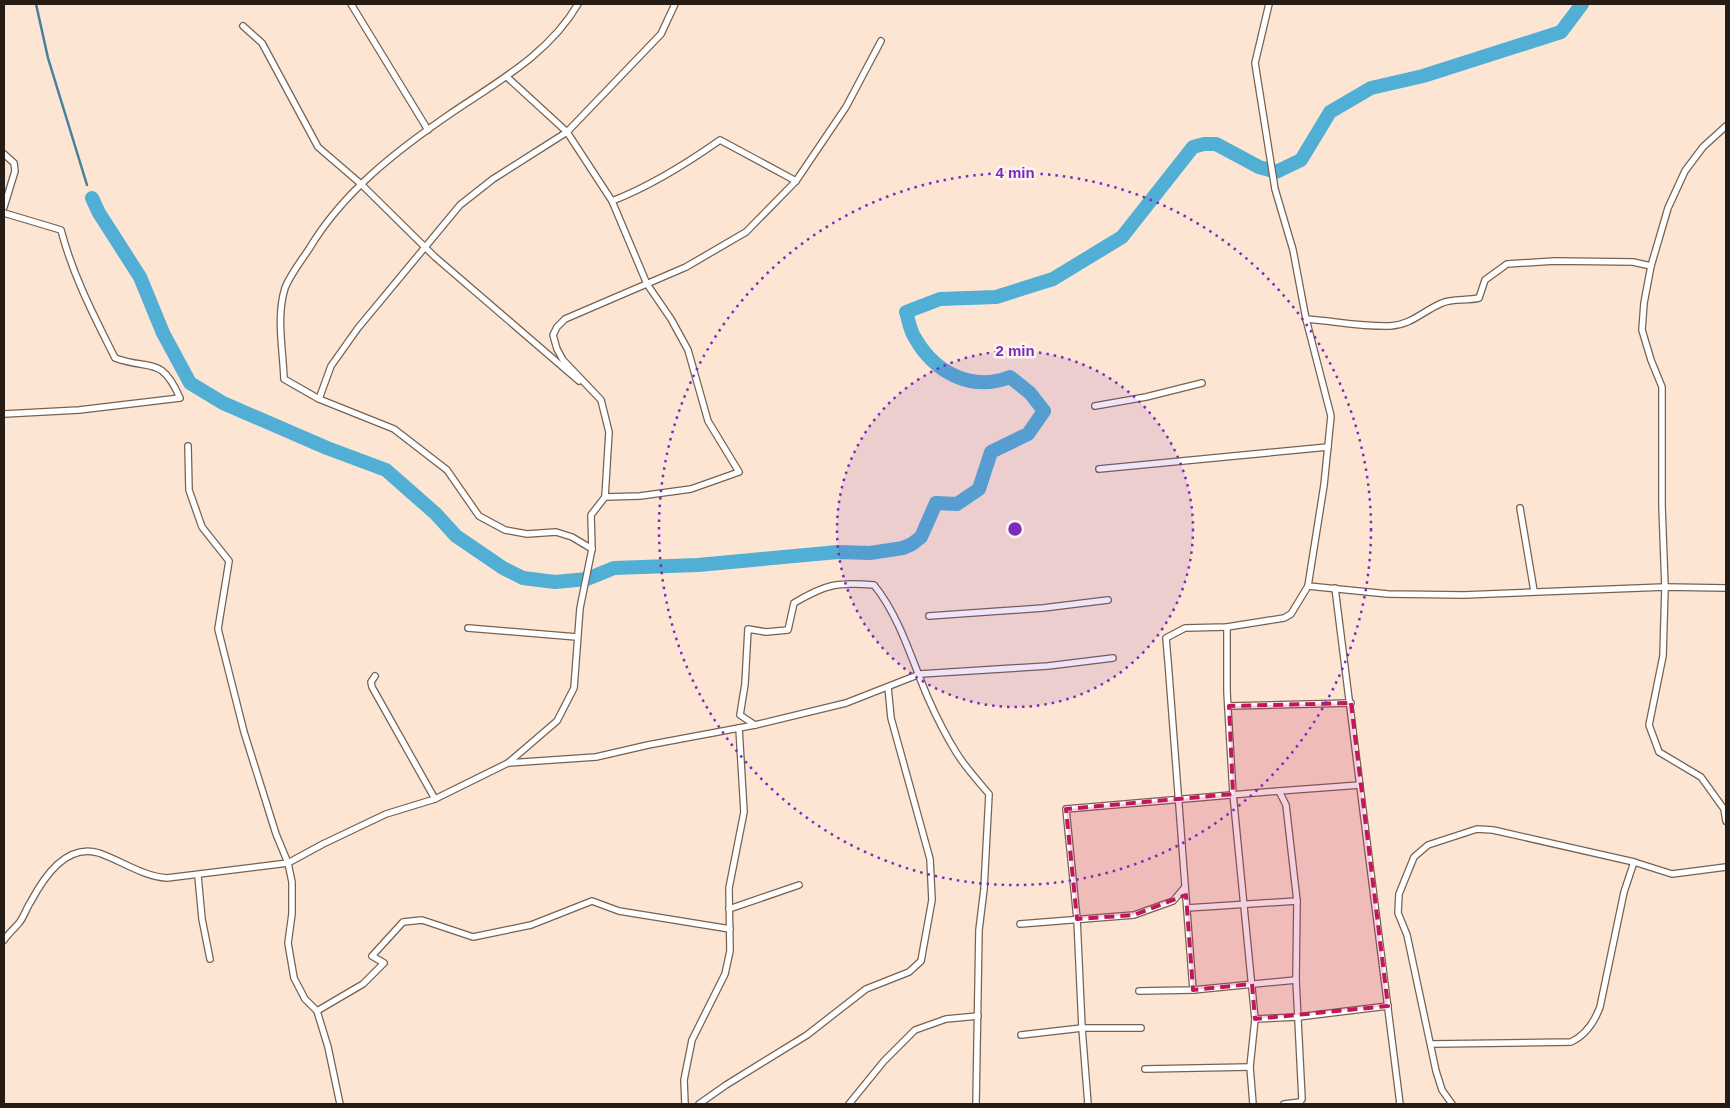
<svg xmlns="http://www.w3.org/2000/svg" width="1730" height="1108" viewBox="0 0 1730 1108" font-family="Helvetica,sans-serif">
	<rect width="100%" height="100%" fill="#fce5d2"/>
	<g fill="none" stroke-linecap="round" stroke-linejoin="round">
		<path stroke="#44829b" stroke-width="2.5" d="M36,4L48,58L87,185"/>
		<path stroke="#51aed5" stroke-width="14" d="M92,198L99,213L140,277L163,333L190,383L223,403L327,448L386,470L436,514L456,536L503,568L523,578L555,582L587,579L614,568L698,565L838,552L870,553L903,548L912,544L921,537L936,503L957,504L979,489L991,452L1028,434L1044,411L1030,393L1010,377C972,392 935,373 915,338C910,331 909,321 906,312L940,299L996,297L1053,279L1122,237L1193,147L1204,144H1216L1259,167L1276,172L1301,160L1330,112L1371,88L1423,76L1561,32L1582,4"/>
		<defs>
			<g id="minor">
				<path d="M351,4L428,130"/>
				<path d="M1269,4L1255,63L1275,189L1293,250L1306,319L1331,416L1324,485L1308,586L1388,594L1464,595L1665,587L1726,588"/>
				<path d="M243,26L262,43L318,147L361,184L435,257L579,381"/>
				<path d="M507,77L567,132L612,201L647,284L671,319L688,350L708,421L739,472L691,489L640,496L605,497"/>
				<path d="M1726,126L1703,147L1685,171L1668,208L1651,266L1644,303L1642,330L1651,360L1662,387V506L1665,587L1663,656L1649,725L1659,752L1701,777L1724,809L1726,821"/>
				<path d="M4,154L14,163L15,171L4,207"/>
				<path d="M612,201C651,186 686,164 720,140L796,181"/>
				<path d="M4,213L61,230C73,276 94,316 115,358C151,371 161,355 180,398L79,410L4,414"/>
				<path d="M1306,319C1334,321 1362,327 1390,326C1411,325 1423,311 1442,303C1452,298 1467,301 1479,298L1485,280L1507,264L1555,261L1633,262L1651,266"/>
				<path d="M319,399L331,366L358,328L460,205L493,179L567,132L661,34L675,4"/>
				<path d="M1095,406L1146,397L1202,383"/>
				<path d="M1099,469L1328,447"/>
				<path d="M1520,508L1534,591"/>
				<path d="M592,549L591,515L605,497L609,432L601,400L563,360L557,349L553,335L557,327L565,319L686,267L746,232L796,181L846,107L881,41"/>
				<path d="M1335,588L1400,1104"/>
				<path d="M929,616L1043,608L1108,600"/>
				<path d="M1227,627V692L1233,794L1255,1019L1250,1067L1253,1104"/>
				<path d="M468,628L577,637"/>
				<path d="M375,676L371,682L372,687L435,799"/>
				<path d="M1229,706L1351,703"/>
				<path d="M755,725L740,715L745,684L748,629L766,632L788,630L794,603C826,584 837,582 874,585C900,617 912,661 928,698C936,716 946,736 956,752C965,767 978,781 989,794L984,889L979,930L976,1104"/>
				<path d="M508,763L596,757L648,745L755,725L846,703L920,674L1048,666L1113,658"/>
				<path d="M1279,791L1360,785"/>
				<path d="M198,876L202,919L210,959"/>
				<path d="M1187,908L1297,901"/>
				<path d="M729,909L799,885"/>
				<path d="M1020,924L1134,915L1173,901L1185,887"/>
				<path d="M4,940C8,934 14,929 19,923C24,917 26,909 30,903C44,877 66,843 99,853C122,861 142,876 167,878L288,863L276,834L244,732L218,629L229,561L202,527L189,490L188,446"/>
				<path d="M1193,990C1185,872 1176,755 1166,638L1185,628L1227,627L1284,618L1291,614L1308,586"/>
				<path d="M1139,991L1193,990L1296,980"/>
				<path d="M317,1011L363,984L384,963L372,956L403,922L422,920L473,937L531,925L592,901L619,911L730,929"/>
				<path d="M1255,1019L1298,1017L1388,1006"/>
				<path d="M1021,1035L1082,1028H1141"/>
				<path d="M1432,1044L1571,1042C1586,1035 1594,1023 1600,1007L1624,892L1634,862"/>
				<path d="M1145,1069L1250,1067"/>
				<path d="M340,1104L328,1047L317,1011L305,999L294,978L288,943L292,914V882L288,863L323,844L386,814L435,799L508,763L557,721L574,688L580,608L592,549L572,537L556,532L527,534L505,530L479,516L447,470L394,429L319,399L284,379C283,349 276,317 285,288C290,275 301,261 309,249C343,192 396,151 450,114C497,82 549,54 578,4"/>
				<path d="M685,1104L684,1080L692,1040L725,974L730,951L729,888L744,812L739,728"/>
				<path d="M699,1104L726,1085L807,1035L866,989L909,972L921,961L932,900L930,859L891,718L888,687"/>
				<path d="M849,1104L884,1061L915,1030L946,1019L978,1016"/>
				<path d="M1088,1104L1082,1028L1077,919L1066,809L1279,791L1286,805L1297,901L1296,980L1302,1099L1300,1102L1284,1104"/>
				<path d="M1452,1104L1442,1090L1436,1071L1407,935L1398,913L1399,894L1414,857L1428,845L1477,829L1493,830L1634,862L1672,874L1726,867"/>
			</g>
		</defs>
		<use href="#minor" stroke="#766252" stroke-width="8"/>
		<use href="#minor" stroke="#fff" stroke-width="5.5"/>
	</g>
	<path fill="#c2185b" fill-opacity="0.2" stroke="#c2185b" stroke-width="4" stroke-dasharray="10 6" stroke-linejoin="round" d="M1351,703L1388,1006L1255,1019L1252,984L1193,990L1186,895L1134,915L1077,919L1066,809L1233,794L1229,706Z"/>
	<circle cx="1015" cy="529" r="178" fill="#7b2cbf" fill-opacity=".12"/>
	<g fill="none" stroke="#7b2cbf" stroke-width="2.5" stroke-dasharray="2.5 5">
		<circle cx="1015" cy="529" r="178"/>
		<circle cx="1015" cy="529" r="356"/>
	</g>
	<circle cx="1015" cy="529" r="8" fill="#7b2cbf" stroke="#fef5ed" stroke-width="2.5"/>
	<g font-size="15" text-anchor="middle" font-weight="bold" fill="#7b2cbf" stroke="#fef5ed" stroke-width="5" stroke-linejoin="round" paint-order="stroke">
		<text x="1015" y="178">4 min</text>
		<text x="1015" y="356">2 min</text>
	</g>
	<rect width="1730" height="1108" fill="none" stroke="#241c15" stroke-width="10"/>
</svg>
